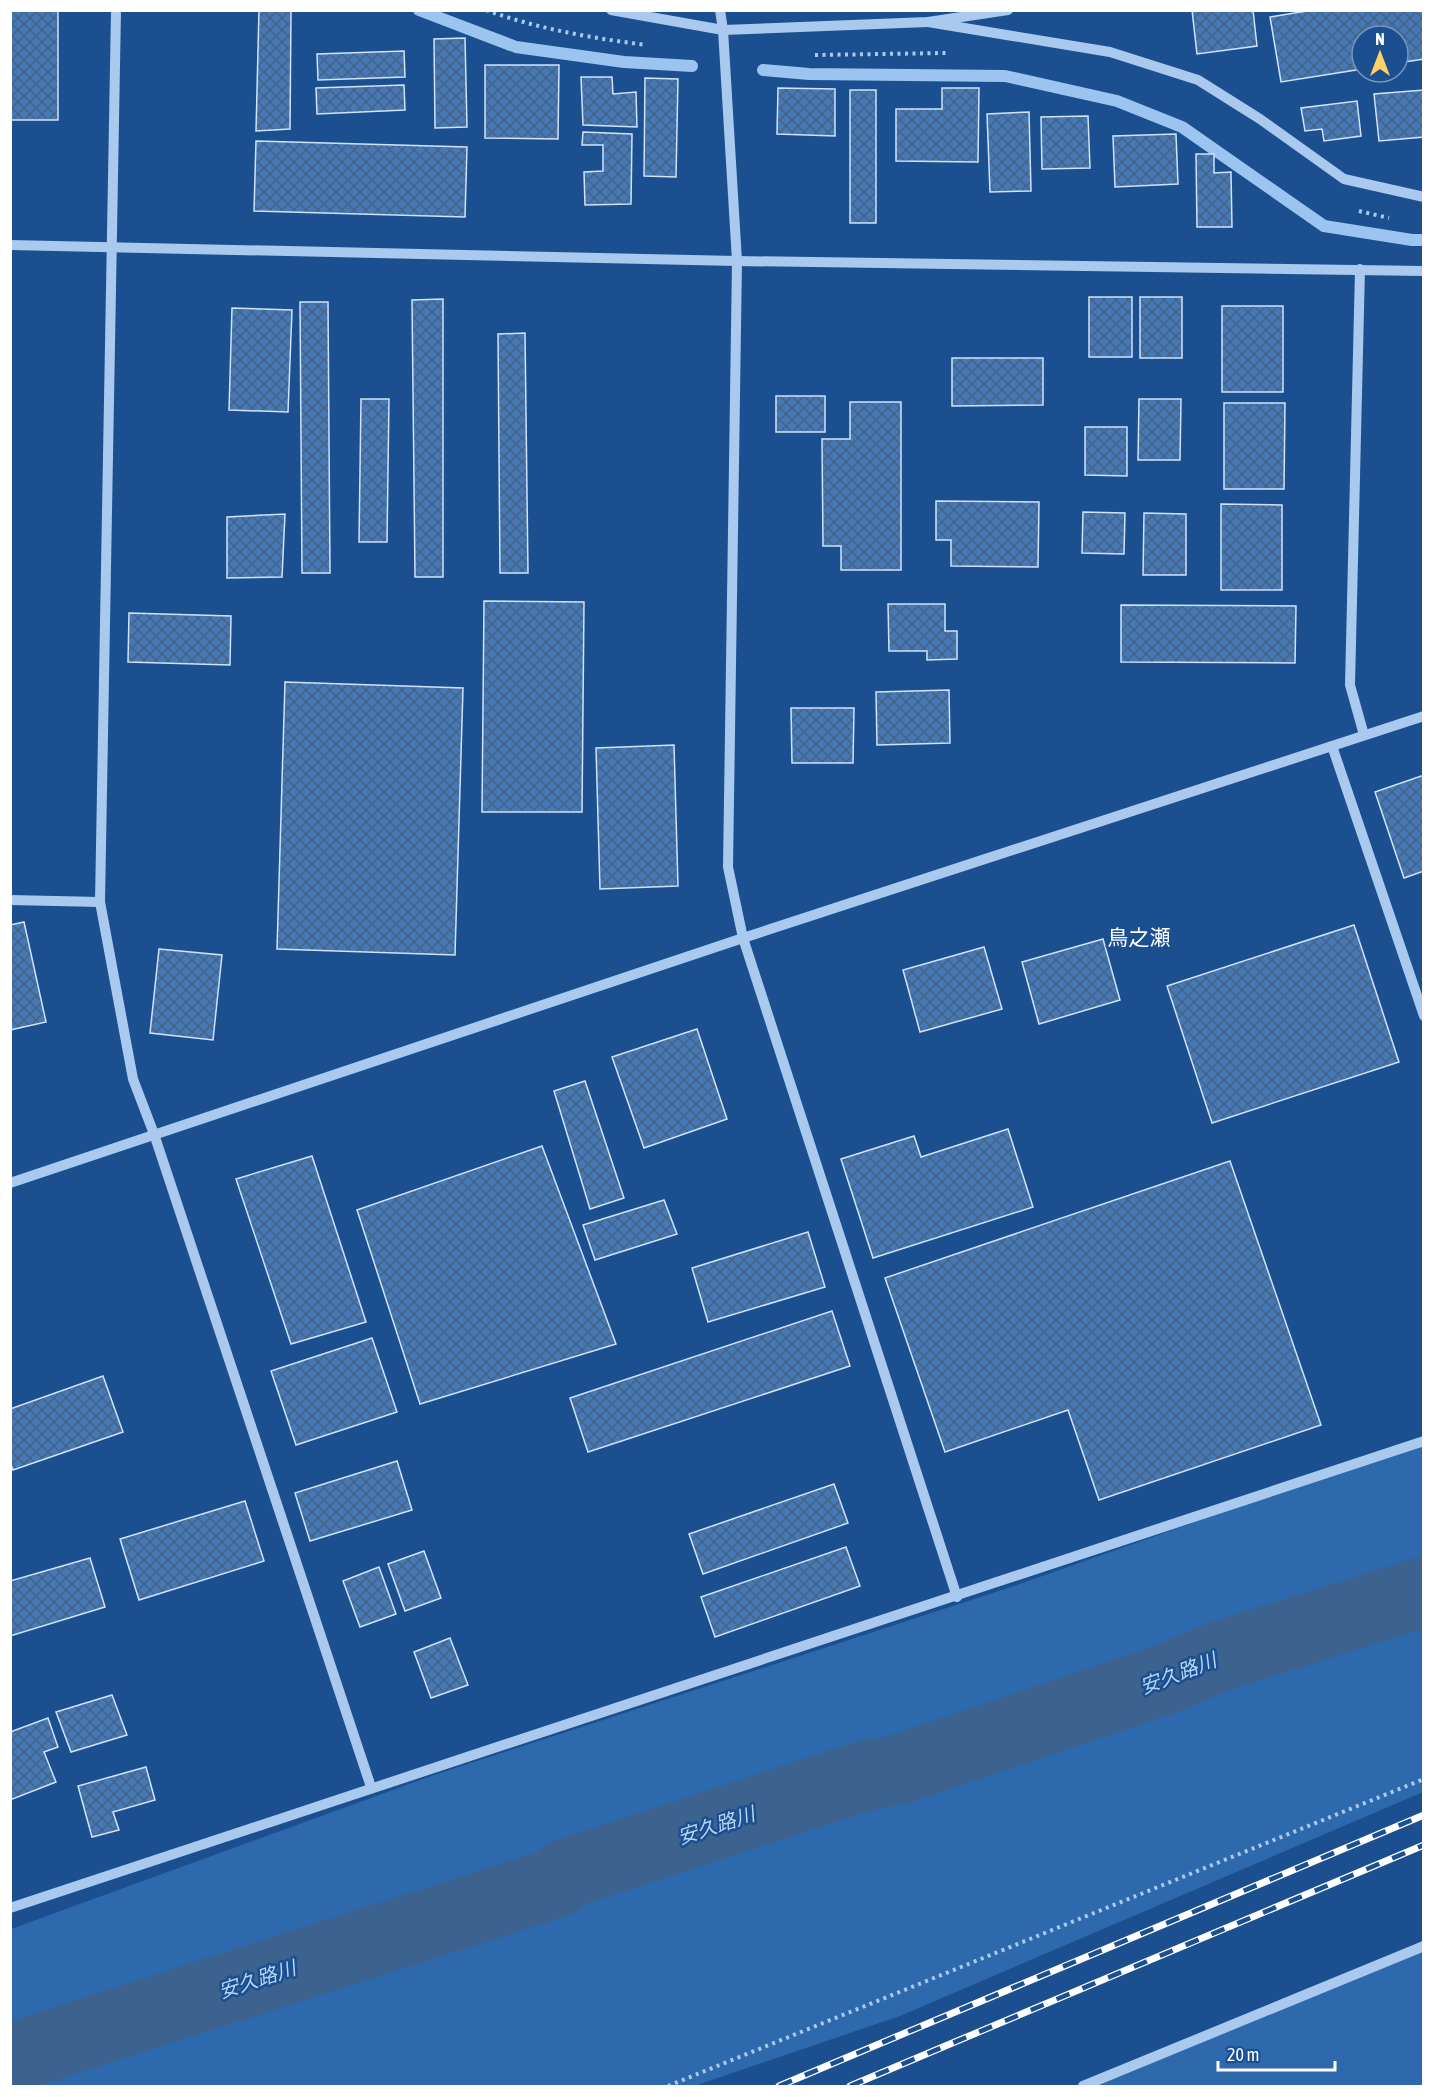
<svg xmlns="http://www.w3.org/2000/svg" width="1434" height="2097" viewBox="0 0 1434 2097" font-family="'Asap Condensed','Noto Sans JP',sans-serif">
	<defs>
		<pattern id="building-cross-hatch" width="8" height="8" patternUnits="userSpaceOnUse" patternTransform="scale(1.5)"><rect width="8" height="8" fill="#4478b7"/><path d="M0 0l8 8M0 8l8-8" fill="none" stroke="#486282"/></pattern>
	</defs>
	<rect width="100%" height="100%" fill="#1b4f8f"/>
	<g fill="#2e69ad">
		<path d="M1423,1442V1792L900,2016L694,2086H11V1929L434,1775L1005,1589Z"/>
		<path d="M1423,1946V2086H1083Z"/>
	</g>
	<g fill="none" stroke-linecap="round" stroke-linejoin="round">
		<g stroke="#9cc4f0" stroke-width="12">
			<path d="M419,10L516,47L624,62L692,66"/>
			<path d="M763,70L809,74L1005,76L1117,101L1182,127L1324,226L1412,240H1424"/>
		</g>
		<path stroke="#3c6290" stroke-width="70" d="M10,2058L558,1882L565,1874L864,1776L900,1769L1169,1678L1220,1656L1424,1592"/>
	</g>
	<g fill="url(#building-cross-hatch)" stroke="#cfe3fa" stroke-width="1.5">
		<rect x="10" y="10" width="48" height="110"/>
		<path d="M259,10H291L290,129L256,131Z"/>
		<path d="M1192,10H1253L1257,46L1197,54Z"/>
		<path d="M1313,10H1424V59L1398,63V36H1362V69L1281,82L1270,17Z"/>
		<path d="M465,38L467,127L435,128L434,39Z"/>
		<path d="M404,51L405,77L318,80L317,54Z"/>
		<path d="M485,65H559L558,139L485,138Z"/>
		<path d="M581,77H612L613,94L636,92L637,127L583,125Z"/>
		<path d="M645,78L678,79L676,177L644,176Z"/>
		<path d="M404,85L405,110L317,114L316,88Z"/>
		<path d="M778,88L835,89V136L777,134Z"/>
		<path d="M942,88H979L978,162L896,161V109H942Z"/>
		<rect x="850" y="90" width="26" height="133"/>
		<path d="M1424,90V137L1379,141L1374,94Z"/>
		<path d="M1357,101L1361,136L1324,141L1322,129L1305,131L1301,108Z"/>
		<path d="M1029,112L1031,191L990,192L987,114Z"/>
		<path d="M1088,116L1090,168L1042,169L1041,117Z"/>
		<path d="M583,132L632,134L631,204L585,205L584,172L603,171V145H582Z"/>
		<path d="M1176,134L1178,184L1115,187L1113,136Z"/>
		<path d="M256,141L467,147L465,217L254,211Z"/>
		<path d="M1196,154H1214V173L1231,172L1232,227H1197Z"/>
		<rect x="1089" y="297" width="43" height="60"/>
		<rect x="1140" y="297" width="42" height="61"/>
		<path d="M443,299V577H415L412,300Z"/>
		<path d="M300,302H328L330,573H302Z"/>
		<rect x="1222" y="306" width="61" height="86"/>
		<path d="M232,308L292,310L288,412L229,410Z"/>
		<path d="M525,333L528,573H500L498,334Z"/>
		<path d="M952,358H1043V405L952,406Z"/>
		<rect x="776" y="396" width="49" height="36"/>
		<path d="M361,399H389L387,542H359Z"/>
		<path d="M1139,399H1181L1180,460H1138Z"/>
		<path d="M850,402H901V570H841V546H823L822,439H850Z"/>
		<path d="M1224,403H1285L1284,489H1224Z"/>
		<path d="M1085,427H1127V476L1085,475Z"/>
		<path d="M936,501L1039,502L1038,567L951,566V540H936Z"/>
		<path d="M1221,504L1282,505V590H1221Z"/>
		<path d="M1083,512L1125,513L1124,554L1082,553Z"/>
		<path d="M1144,513L1186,514V575H1143Z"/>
		<path d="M285,514L282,577L227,578V517Z"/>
		<path d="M484,601L584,602L582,812H482Z"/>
		<path d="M888,604H945V631H957V659L927,660V651H889Z"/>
		<path d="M1121,605L1296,606L1295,663L1121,662Z"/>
		<path d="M129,613L231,616L230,665L128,662Z"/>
		<path d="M285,682L463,688L455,955L277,949Z"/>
		<path d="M949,690L950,743L877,745L876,692Z"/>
		<path d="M791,708H854L853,763H792Z"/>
		<path d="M674,745L678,886L600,889L596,748Z"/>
		<path d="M1424,775V871L1404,878L1375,792Z"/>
		<path d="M24,922L46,1022L10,1030V925Z"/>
		<path d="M1354,925L1399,1062L1212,1123L1167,986Z"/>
		<path d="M1103,939L1120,1000L1039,1024L1022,962Z"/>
		<path d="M984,947L1002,1009L920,1032L903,970Z"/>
		<path d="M159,949L222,955L213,1040L150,1033Z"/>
		<path d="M697,1029L727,1119L644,1148L612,1057Z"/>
		<path d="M585,1081L624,1198L590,1209L554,1091Z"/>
		<path d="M1008,1129L1033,1207L873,1258L841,1159L914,1136L921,1157Z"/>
		<path d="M542,1146L616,1344L420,1404L357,1210Z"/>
		<path d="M312,1156L366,1322L291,1344L236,1179Z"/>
		<path d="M1230,1161L1321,1425L1099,1500L1068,1410L945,1452L885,1278Z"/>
		<path d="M664,1200L677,1234L595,1260L583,1225Z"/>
		<path d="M808,1232L825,1287L708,1322L692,1268Z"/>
		<path d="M832,1311L850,1366L588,1452L570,1398Z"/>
		<path d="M372,1338L397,1412L296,1445L271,1371Z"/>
		<path d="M103,1376L123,1432L13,1470L10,1462V1409Z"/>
		<path d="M397,1461L412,1510L310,1541L295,1493Z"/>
		<path d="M834,1484L848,1523L703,1574L689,1534Z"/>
		<path d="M245,1501L264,1561L139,1600L120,1539Z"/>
		<path d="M846,1547L860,1586L715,1637L701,1597Z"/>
		<path d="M424,1551L441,1598L405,1611L388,1564Z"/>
		<path d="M90,1558L105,1607L10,1636V1581Z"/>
		<path d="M379,1567L396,1614L360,1627L343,1581Z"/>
		<path d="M450,1638L468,1685L431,1698L414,1652Z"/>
		<path d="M112,1695L127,1735L71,1752L56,1712Z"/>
		<path d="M48,1718L58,1747L44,1752L56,1782L10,1800V1732Z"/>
		<path d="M146,1767L155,1800L113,1812L119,1830L92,1837L78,1786Z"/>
	</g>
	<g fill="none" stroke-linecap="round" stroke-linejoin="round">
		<g stroke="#a9c9ee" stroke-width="4" stroke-dasharray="3 4.5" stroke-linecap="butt">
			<path d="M486,10C538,29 592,38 646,45"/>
			<path d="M815,55L946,53"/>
			<path d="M1359,211L1389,218"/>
			<path d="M668,2086L1424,1779"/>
		</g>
		<g stroke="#a9c9ee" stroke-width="10">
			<path d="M116,10L100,902L133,1079L154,1134L371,1787"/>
			<path d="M611,10L723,30L928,22L1008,10"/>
			<path d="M720,10L723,30L737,261L728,867L743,938L957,1597"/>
			<path d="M928,22L1110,52L1198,80L1260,119L1344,179L1424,197"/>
			<path d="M10,245L737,261L1424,271"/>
			<path d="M1360,269L1350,685L1364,735"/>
			<path d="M1332,746L1424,1016"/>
			<path d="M10,900L100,902"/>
			<path d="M10,1183L743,938L1424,716"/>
			<path d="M10,1908C481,1750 953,1598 1424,1441"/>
			<path d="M1083,2086L1424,1946"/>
		</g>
		<defs>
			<g id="rail">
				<path d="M779,2086L1424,1815"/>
				<path d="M850,2086L1424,1845"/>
			</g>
		</defs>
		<use href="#rail" stroke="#fff" stroke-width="7"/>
		<use href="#rail" stroke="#1b4f8f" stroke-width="4.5" stroke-dasharray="14" stroke-linecap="butt"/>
	</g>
	<g text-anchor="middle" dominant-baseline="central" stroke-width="5" stroke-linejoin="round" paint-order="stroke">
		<g font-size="20" font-style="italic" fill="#b5d3f5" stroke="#1b4f8f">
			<text transform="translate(1178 1673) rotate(-21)">安久路川</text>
			<text transform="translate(716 1825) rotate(-18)">安久路川</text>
			<text transform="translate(257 1979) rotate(-18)">安久路川</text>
		</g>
		<g font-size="21" fill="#fff" stroke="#1b4f8f">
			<text x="1139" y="937">鳥之瀬</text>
		</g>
	</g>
	<rect width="1434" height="2097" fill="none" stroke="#ffffff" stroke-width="24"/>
	<g transform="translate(1380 54)"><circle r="28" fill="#1b4f8f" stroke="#7695bc" stroke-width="1.5"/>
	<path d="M0-4.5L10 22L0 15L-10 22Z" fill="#ffd166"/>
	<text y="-9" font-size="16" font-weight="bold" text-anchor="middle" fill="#ffffff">N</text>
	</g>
	<path d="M1218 2061v9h117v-9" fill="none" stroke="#ffffff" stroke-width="3"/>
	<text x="1227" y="2061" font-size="18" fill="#ffffff" stroke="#1b4f8f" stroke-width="4.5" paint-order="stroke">20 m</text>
</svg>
